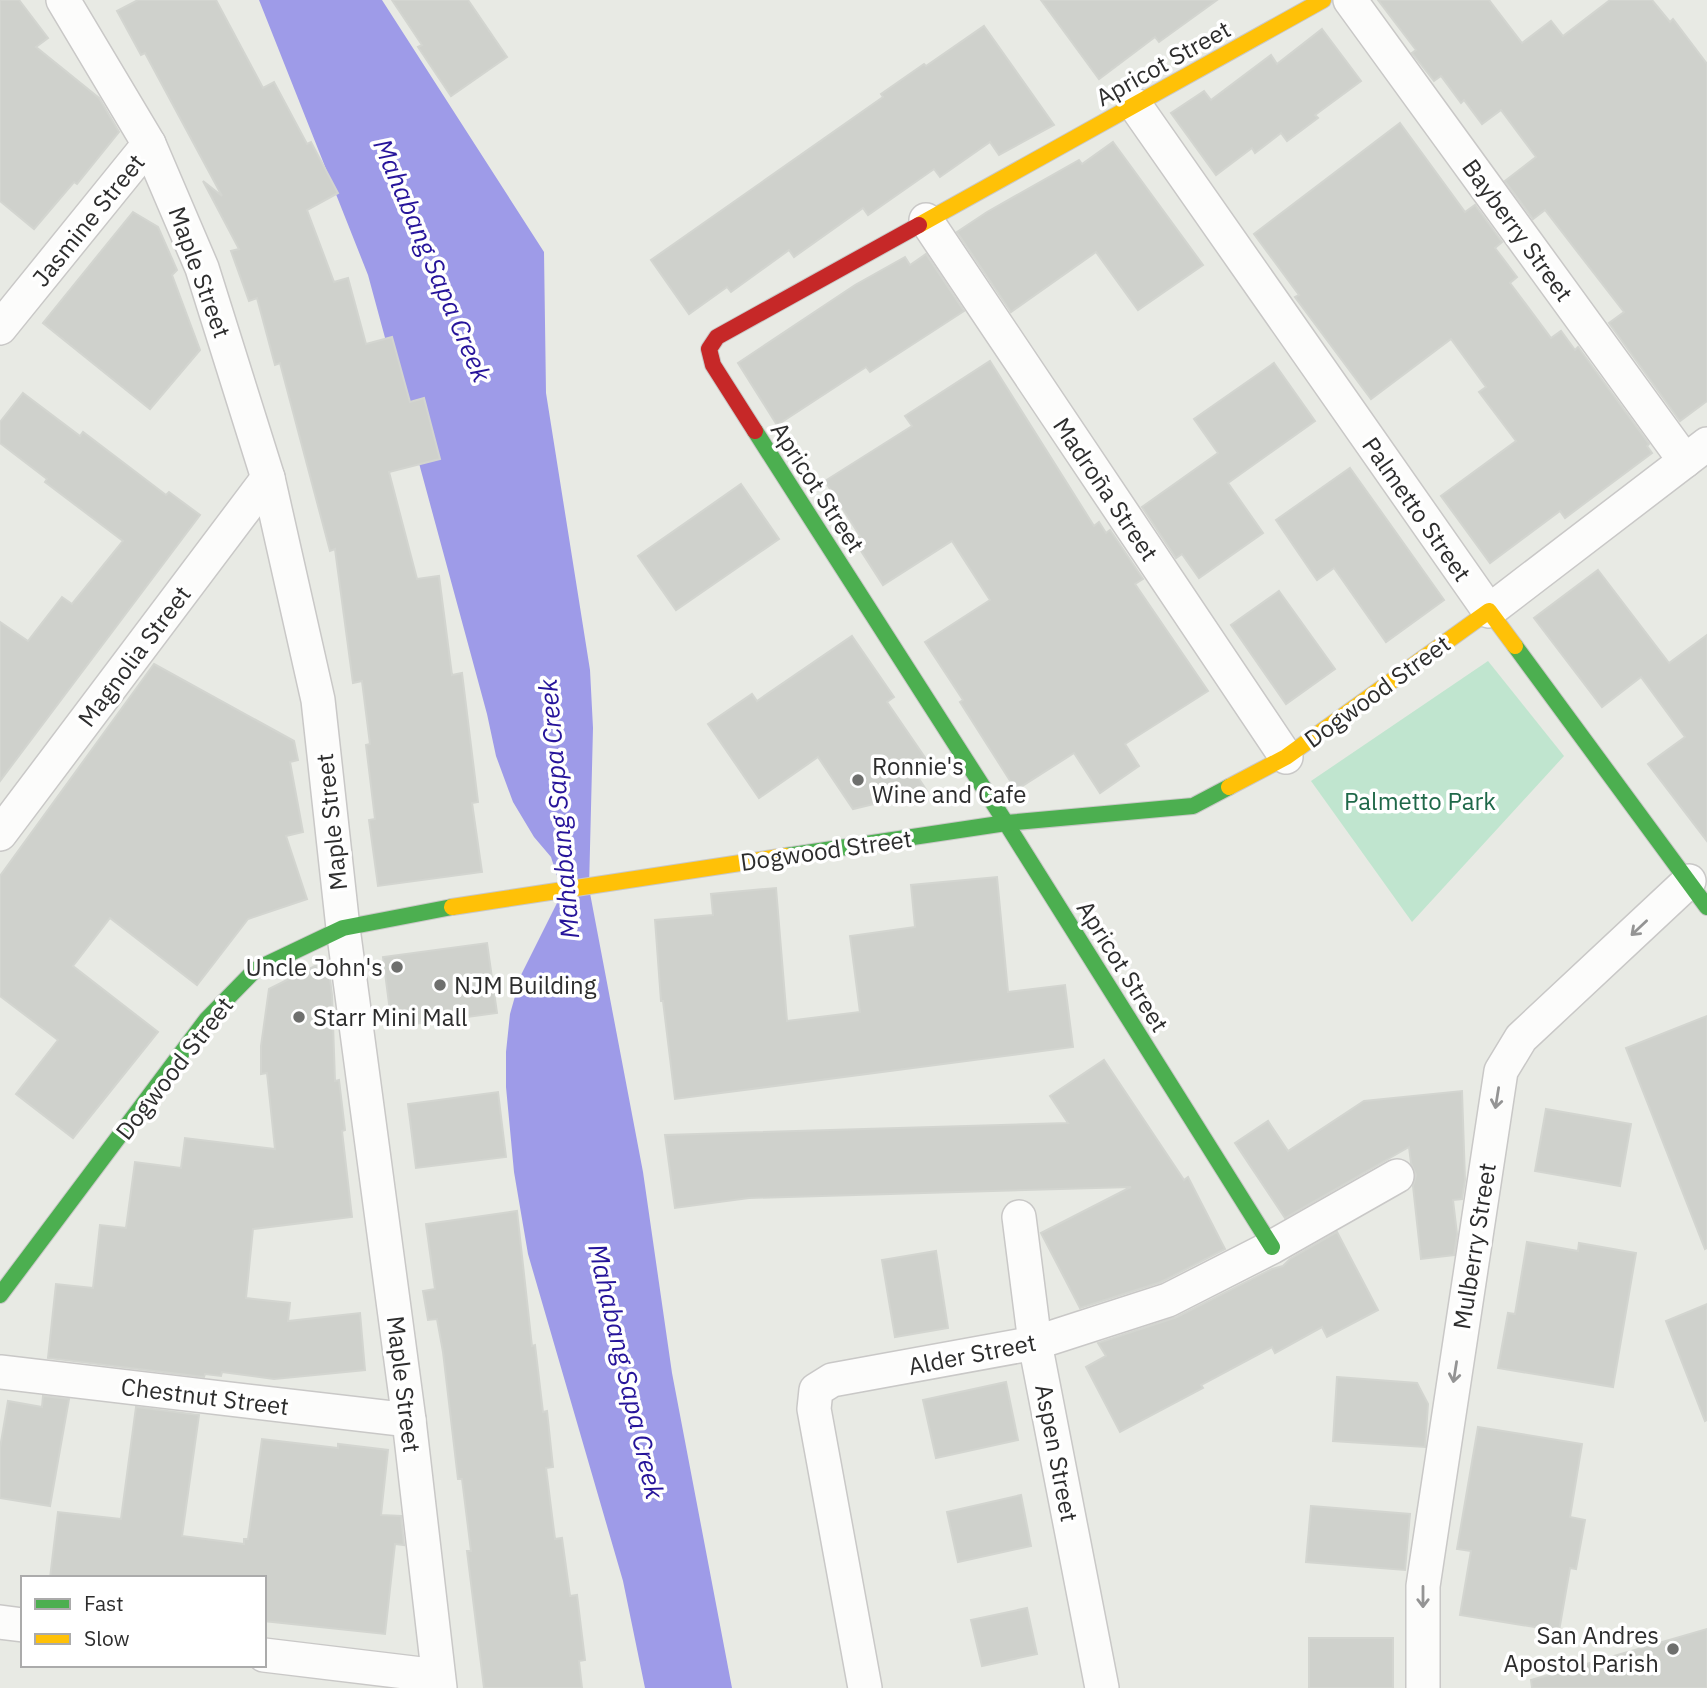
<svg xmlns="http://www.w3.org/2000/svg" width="1707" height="1688" viewBox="0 0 1707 1688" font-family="'IBM Plex Sans',sans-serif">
	<rect width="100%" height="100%" fill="#e8eae4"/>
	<path fill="#c0e5cf" d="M1488,661L1564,756L1412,922L1311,781Z"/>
	<path fill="#9e9be8" d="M259,0H382L544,252L546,393L590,670L593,728L589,888L643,1172L672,1373L732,1688H645L623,1581L528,1254L514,1172L506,1087V1052L510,1014L521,975L557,903L558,879L551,857L534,837L513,802L496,756L487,714L368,275Z"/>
	<g fill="#cfd1cc" stroke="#d3d5d0" stroke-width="2">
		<path d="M0,0H19L48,38L36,47L99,98L119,132L77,184L74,182L34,229L0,201Z"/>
		<path d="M138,0H216L263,88L274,82L307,144L311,142L338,193L307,210L334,282L348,278L366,344L392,337L410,402L424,398L440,459L389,472L417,579L439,576L452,675L462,673L478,802L472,803L482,872L378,886L369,820L375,819L366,745L370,744L362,681L353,683L335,549L330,551L280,363L275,365L257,298L249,301L231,251L239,249L203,181L222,196L145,53L141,55L117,11Z"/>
		<path d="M392,0H468L507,57L451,96L418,47L422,45Z"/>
		<path d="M1041,0H1217L1159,42L1155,37L1099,79Z"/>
		<path d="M1378,0H1489L1522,43L1551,21L1563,36L1610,0H1652L1670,22L1673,19L1707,64V401L1680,421L1609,323L1624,312L1545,210L1533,219L1505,181L1536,157L1501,110L1482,124L1464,100L1461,103L1441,76L1434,81L1412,53L1416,50Z"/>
		<path d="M984,26L1054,125L999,155L990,142L940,177L934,169L868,215L863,208L794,257L789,250L731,292L727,287L689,314L651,260L883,97L881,94L924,64L926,66Z"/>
		<path d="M1322,29L1361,81L1315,115L1318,118L1287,141L1281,133L1255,153L1252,148L1216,175L1171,113L1204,91L1211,100L1271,55L1277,64Z"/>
		<path d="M1400,123L1465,212L1475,205L1502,242L1495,248L1517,277L1510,283L1551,338L1561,331L1575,350L1578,347L1649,444L1647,446L1652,453L1565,518L1560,511L1490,563L1441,496L1516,441L1479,392L1486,387L1451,339L1371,399L1295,297L1299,295L1254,234Z"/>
		<path d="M1113,142L1203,265L1138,310L1096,252L1011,312L957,232L987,212L1079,160L1082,164Z"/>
		<path d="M133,212L158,227L177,270L172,275L200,350L150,409L43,323Z"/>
		<path d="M926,254L964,311L870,372L866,367L777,425L738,363L855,285L905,257L910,265Z"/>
		<path d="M990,361L1094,526L1099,522L1106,533L1110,530L1143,579L1135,584L1208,691L1125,744L1139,766L1100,793L1074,753L1016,790L960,702L963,700L925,642L990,600L952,541L883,585L854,540L860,536L825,481L912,426L905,416Z"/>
		<path d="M1274,363L1315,421L1228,483L1263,533L1199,578L1182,554L1176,558L1142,507L1218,453L1194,419Z"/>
		<path d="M23,393L80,436L83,432L166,495L169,492L200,515L0,781V622L28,641L62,597L72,604L123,541L45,482L47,479L0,443V422Z"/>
		<path d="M1350,468L1444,600L1386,642L1334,568L1317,580L1276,520Z"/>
		<path d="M741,484L779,539L676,610L638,556Z"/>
		<path d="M1598,570L1669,663L1707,635V841L1648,764L1685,737L1641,677L1602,707L1534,618Z"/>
		<path d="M1279,591L1335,669L1286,704L1231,625Z"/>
		<path d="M852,636L894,697L887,702L926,759L912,768L927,791L853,809L818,757L759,798L708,724L752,694L757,701Z"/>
		<path d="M154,664L294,741L298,760L290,762L303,832L286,836L307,899L248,919L197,985L110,918L73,966L158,1032L73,1138L16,1094L58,1040L0,996V876Z"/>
		<path d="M997,877L1008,992L1065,985L1073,1047L675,1099L663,1001H661L655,920L713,915L711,894L776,888L787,1021L860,1012L850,936L915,927L911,885Z"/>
		<path d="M487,943L497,1013L392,1027L383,957Z"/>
		<path d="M328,963L332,995L335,1081L339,1080L345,1130L342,1131L352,1217L253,1229L246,1298L290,1303L288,1321L360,1313L365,1370L274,1379L222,1372L221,1376L205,1374L204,1377L48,1358L56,1284L93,1288L100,1225L126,1228L135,1162L181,1168L185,1138L275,1149L267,1073L261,1074V1046L269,989L315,966Z"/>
		<path d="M1707,1016V1248L1705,1249L1626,1048Z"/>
		<path d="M1104,1060L1184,1180L1188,1177L1225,1249L1161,1282L1080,1308L1041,1233L1131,1187L749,1198L675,1208L665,1135L1068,1123L1050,1096Z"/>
		<path d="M1462,1091L1465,1180L1462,1199L1453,1200L1457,1234L1454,1255L1421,1259L1413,1186L1416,1175L1411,1163L1409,1147L1285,1218L1235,1143L1268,1121L1288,1151L1364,1101Z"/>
		<path d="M498,1092L506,1157L416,1168L408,1104Z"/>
		<path d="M1546,1109L1631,1124L1620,1186L1535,1171Z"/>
		<path d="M517,1211L532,1346L535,1345L543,1412L547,1411L553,1467L546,1468L555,1539L562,1538L570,1596L577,1595L585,1660L579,1661L582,1688H484L467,1551H471L462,1479H458L443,1352L437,1319L428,1320L423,1291L435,1289L426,1224Z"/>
		<path d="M1337,1232L1378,1310L1327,1337L1322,1327L1275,1353L1272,1347L1201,1385L1203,1388L1120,1432L1086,1367L1106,1356L1098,1343L1177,1317L1272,1269L1283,1266L1290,1259Z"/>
		<path d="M1527,1242L1578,1251L1579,1243L1636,1253L1613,1387L1498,1368L1508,1313L1515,1314Z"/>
		<path d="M936,1251L948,1328L895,1337L882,1260Z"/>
		<path d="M1707,1304V1420L1705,1421L1666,1321Z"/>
		<path d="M1337,1377L1417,1383L1428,1404L1425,1447L1333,1441Z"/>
		<path d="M1006,1382L1018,1440L936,1458L923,1400Z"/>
		<path d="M43,1396L69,1399L50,1506L0,1498V1448L8,1401L42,1407Z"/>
		<path d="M136,1407L199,1415L182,1536L244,1544V1539H248L262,1439L338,1448V1444L388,1450L381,1515L401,1516L404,1545L395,1544L385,1634L264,1621V1578H50L58,1512L121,1519Z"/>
		<path d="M1478,1427L1582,1444L1570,1517L1585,1520L1576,1569L1570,1568L1559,1631L1460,1615L1471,1551L1457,1549Z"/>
		<path d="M1021,1495L1031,1546L958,1562L947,1512Z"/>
		<path d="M1311,1506L1410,1514L1405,1570L1306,1562Z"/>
		<path d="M1027,1608L1037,1654L982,1666L971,1620Z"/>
		<path d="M1707,1629V1688H1532L1531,1680Z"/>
		<rect x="1309" y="1638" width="84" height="50"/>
	</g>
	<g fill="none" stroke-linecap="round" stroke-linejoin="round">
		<defs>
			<g id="street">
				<path d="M63,0L149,144L202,268L268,478L318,700L343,928L409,1420L440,1688"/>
				<path d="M1350,0L1685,461"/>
				<path d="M1135,105L1489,611L1707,444"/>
				<path d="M926,220L1286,757"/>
				<path d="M0,328L149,144"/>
				<path d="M0,834L268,478"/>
				<path d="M1019,1217L1035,1343L1102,1688"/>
				<path d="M0,1372L409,1420"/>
				<path d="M0,1622L23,1625"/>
				<path d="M264,1655L438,1676"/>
				<path d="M865,1688L814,1409L816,1390L832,1380L1035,1343L1168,1300L1272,1247L1397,1176"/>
				<path d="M1423,1688V1586L1501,1071L1521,1038L1689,881"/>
			</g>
			<g id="fast">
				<path d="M755,431L1006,823L1272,1247"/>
				<path d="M1515,646L1707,907"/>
				<path d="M786,856L1006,823L1193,806L1229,787"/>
				<path d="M0,1295L207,1019L255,970L343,928L452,907"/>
			</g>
			<g id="slow">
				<path d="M919,225L1323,0"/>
				<path d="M1229,787L1286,757L1489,611L1515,646"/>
				<path d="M452,907L786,856"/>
			</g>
			<path id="jam" d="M755,431L713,365L709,349L717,337L919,225"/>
		</defs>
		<use href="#street" stroke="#c9c8c7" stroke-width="36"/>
		<use href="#fast" stroke="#c9c8c7" stroke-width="18"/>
		<use href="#slow" stroke="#c9c8c7" stroke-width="18"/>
		<use href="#jam" stroke="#c9c8c7" stroke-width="18"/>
		<use href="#street" stroke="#fcfcfb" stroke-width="33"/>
		<use href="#fast" stroke="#4caf50" stroke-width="16"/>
		<use href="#slow" stroke="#ffc107" stroke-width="16"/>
		<use href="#jam" stroke="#c62828" stroke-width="16"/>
	</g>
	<defs><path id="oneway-shaft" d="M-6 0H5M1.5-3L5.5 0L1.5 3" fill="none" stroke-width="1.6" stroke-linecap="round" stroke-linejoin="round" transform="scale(1.75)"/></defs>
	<g stroke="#949494">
		<use href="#oneway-shaft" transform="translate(1639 928) rotate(137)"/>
		<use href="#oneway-shaft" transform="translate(1497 1098) rotate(99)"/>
		<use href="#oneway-shaft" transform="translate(1455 1372) rotate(99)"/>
		<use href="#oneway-shaft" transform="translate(1423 1597) rotate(90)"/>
	</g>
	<g fill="#6e6f6d" stroke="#fff" stroke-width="2.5">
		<circle cx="858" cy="780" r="7"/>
		<circle cx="397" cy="967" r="7"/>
		<circle cx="440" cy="985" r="7"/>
		<circle cx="299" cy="1017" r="7"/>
		<circle cx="1673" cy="1649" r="7"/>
	</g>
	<g text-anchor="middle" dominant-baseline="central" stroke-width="7" stroke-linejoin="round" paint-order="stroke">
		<g font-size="24" fill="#2d2d2d" stroke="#fff">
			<text transform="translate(1163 63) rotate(-29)">Apricot Street</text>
			<text transform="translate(88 220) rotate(-51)">Jasmine Street</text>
			<text transform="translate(1518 230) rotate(54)">Bayberry Street</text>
			<text transform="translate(200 272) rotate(70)">Maple Street</text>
			<text transform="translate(818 487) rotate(57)">Apricot Street</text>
			<text transform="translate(1106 489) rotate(56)">Madroña Street</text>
			<text transform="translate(1417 509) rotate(55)">Palmetto Street</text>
			<text transform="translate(134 656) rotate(-53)">Magnolia Street</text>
			<text transform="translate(1377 691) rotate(-36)">Dogwood Street</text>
			<text transform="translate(331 822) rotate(-96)">Maple Street</text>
			<text transform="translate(826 850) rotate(-8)">Dogwood Street</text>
			<text transform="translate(1123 966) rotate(58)">Apricot Street</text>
			<text transform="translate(174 1068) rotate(-52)">Dogwood Street</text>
			<text transform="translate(1474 1246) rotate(-81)">Mulberry Street</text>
			<text transform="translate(972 1354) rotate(-11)">Alder Street</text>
			<text transform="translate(404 1384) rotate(83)">Maple Street</text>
			<text transform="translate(205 1396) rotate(7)">Chestnut Street</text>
			<text transform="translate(1057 1453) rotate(79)">Aspen Street</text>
		</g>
		<g font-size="24" fill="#2d2d2d" stroke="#fff" text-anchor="start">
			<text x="872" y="766">Ronnie's<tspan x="872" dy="28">Wine and Cafe</tspan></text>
			<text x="383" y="967" text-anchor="end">Uncle John's</text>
			<text x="454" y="985">NJM Building</text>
			<text x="313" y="1017">Starr Mini Mall</text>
			<text x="1659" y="1635" text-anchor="end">San Andres<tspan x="1659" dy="28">Apostol Parish</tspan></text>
		</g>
		<g font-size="24" fill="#1f6849" stroke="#fff">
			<text x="1420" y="801">Palmetto Park</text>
		</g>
		<g font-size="26" font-style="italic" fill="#26149a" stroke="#fff">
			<text transform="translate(433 260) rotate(67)">Mahabang Sapa Creek</text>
			<text transform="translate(558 809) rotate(-95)">Mahabang Sapa Creek</text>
			<text transform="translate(627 1371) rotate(77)">Mahabang Sapa Creek</text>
		</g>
	</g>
	<rect x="21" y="1576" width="245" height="91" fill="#ffffff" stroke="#ababab" stroke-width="2"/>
	<rect x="35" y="1599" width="35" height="10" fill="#4caf50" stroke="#ababab" stroke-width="2"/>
	<text x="84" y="1611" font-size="21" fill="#2d2d2d">Fast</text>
	<rect x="35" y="1634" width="35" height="10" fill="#ffc107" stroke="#ababab" stroke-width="2"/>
	<text x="84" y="1646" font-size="21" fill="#2d2d2d">Slow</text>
</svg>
